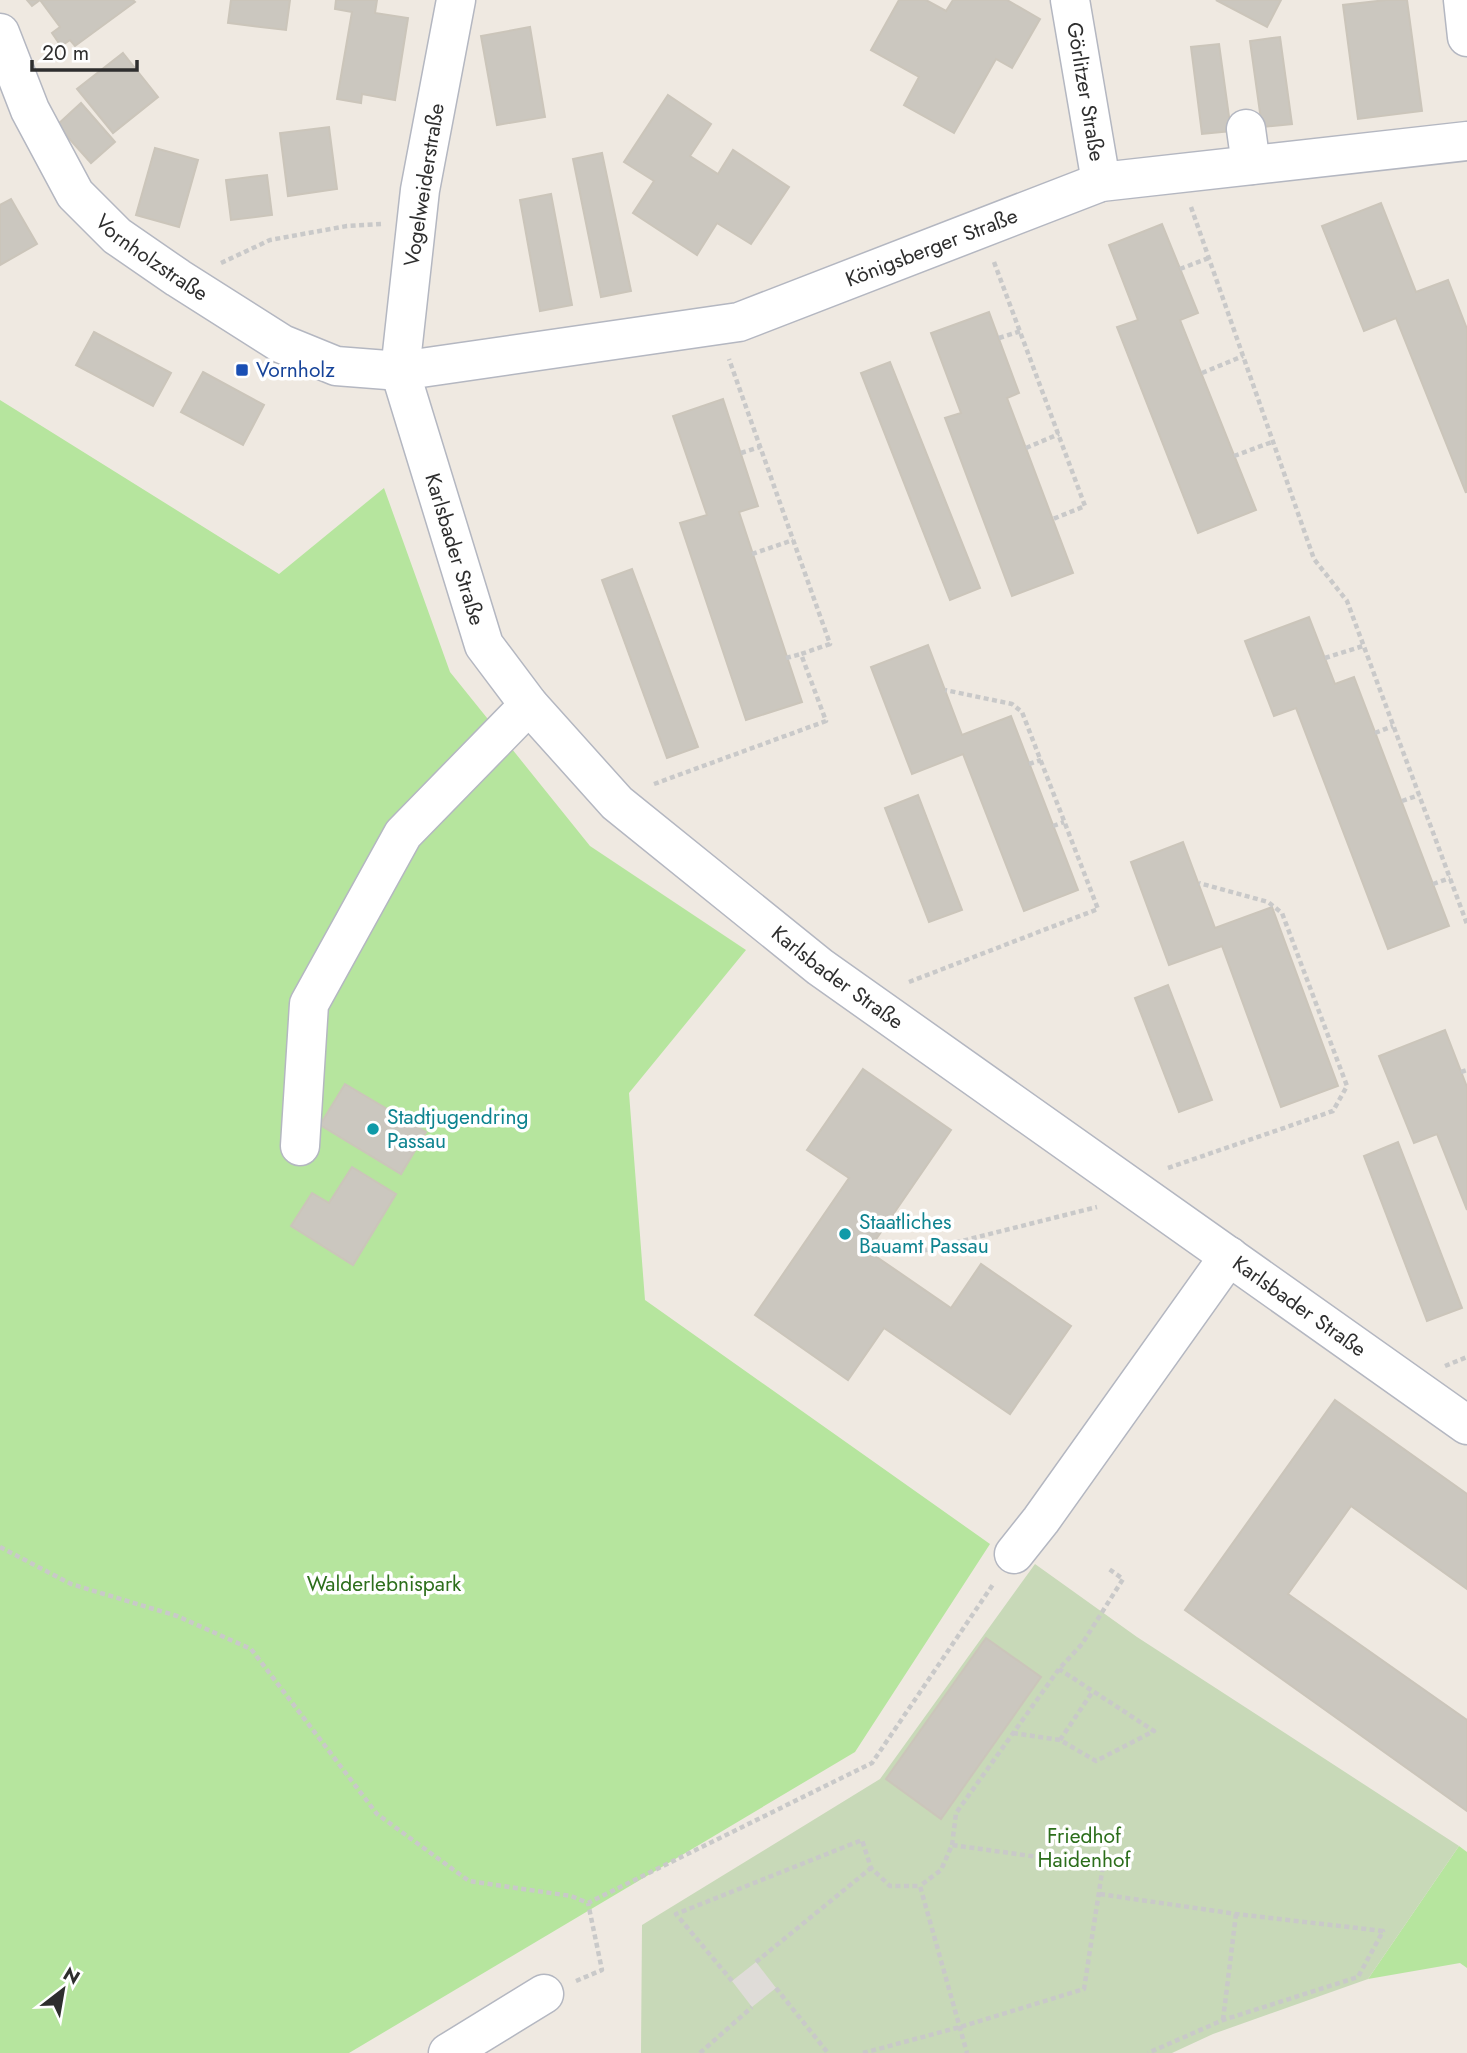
<svg xmlns="http://www.w3.org/2000/svg" width="1467" height="2053" viewBox="0 0 1467 2053" font-family="Jost,sans-serif">
	<rect width="100%" height="100%" fill="#efe9e1"/>
	<g fill="#b6e59e">
		<path d="M0,400L279,574L384,488L450,672L590,846L746,950L629,1093L645,1300L990,1544L855,1752L349,2053H0Z"/>
		<path d="M1459,1846L1467,1852V1968L1460,1963L1368,1979Z"/>
	</g>
	<path fill="#c8d9b8" d="M1035,1564L1137,1637L1459,1846L1368,1979L1213,2034L1172,2053H641L642,1925L880,1779Z"/>
	<path fill="#dfdcd8" d="M756,1962L776,1988L752,2007L732,1981Z"/>
	<g fill="#cbc7bf" stroke="#cbc5ba" stroke-width="2">
		<path d="M27,0H133L135,2L75,46L70,40L61,46L52,33L60,27L40,0L32,6Z"/>
		<path d="M231,0H290L286,30L228,23Z"/>
		<path d="M336,0H377L375,13L408,18L395,100L362,94L361,103L337,99L352,12L335,9Z"/>
		<path d="M899,0H926L946,11L953,0H1007L1040,19L1012,68L996,59L954,133L904,105L919,77L871,50Z"/>
		<path d="M1216,0H1281L1267,27Z"/>
		<path d="M1386,0H1407L1422,111L1358,119L1343,5Z"/>
		<path d="M530,27L545,117L497,125L481,36Z"/>
		<path d="M1280,37L1292,124L1262,127L1250,41Z"/>
		<path d="M1219,44L1231,131L1202,134L1191,47Z"/>
		<path d="M123,53L158,97L113,133L77,89Z"/>
		<path d="M668,95L711,124L690,156L718,174L733,150L789,187L751,244L717,223L697,255L633,213L654,181L624,162Z"/>
		<path d="M81,103L115,142L91,163L57,125Z"/>
		<path d="M329,127L337,189L288,196L280,133Z"/>
		<path d="M155,148L198,160L179,227L136,215Z"/>
		<path d="M602,153L631,291L601,297L573,159Z"/>
		<path d="M267,175L272,215L231,220L226,180Z"/>
		<path d="M551,194L572,305L540,311L520,200Z"/>
		<path d="M11,199L37,244L0,265V205Z"/>
		<path d="M1381,203L1416,292L1448,280L1467,329L1466,493L1396,318L1364,331L1322,226Z"/>
		<path d="M1162,224L1198,313L1180,320L1256,510L1198,533L1117,327L1138,320L1109,245Z"/>
		<path d="M989,312L1019,393L1007,398L1073,573L1012,596L945,418L961,413L931,333Z"/>
		<path d="M94,332L171,373L153,406L76,365Z"/>
		<path d="M890,362L980,588L950,600L861,373Z"/>
		<path d="M203,372L264,405L243,445L181,412Z"/>
		<path d="M723,399L758,506L739,512L802,702L746,720L680,523L707,515L673,416Z"/>
		<path d="M632,569L698,747L667,758L602,580Z"/>
		<path d="M1309,617L1335,684L1354,677L1449,926L1388,949L1296,708L1274,716L1245,641Z"/>
		<path d="M928,645L962,735L1011,716L1078,890L1024,911L963,754L912,774L871,667Z"/>
		<path d="M918,795L962,910L929,922L885,808Z"/>
		<path d="M1183,842L1215,928L1272,907L1338,1086L1281,1107L1222,946L1169,965L1131,862Z"/>
		<path d="M1168,985L1212,1100L1179,1112L1135,998Z"/>
		<path d="M1445,1030L1467,1087V1210L1437,1134L1414,1143L1379,1056Z"/>
		<path d="M863,1069L951,1130L868,1251L951,1308L981,1264L1071,1326L1010,1414L884,1328L848,1380L755,1315L849,1178L807,1150Z"/>
		<path d="M345,1084L426,1132L401,1174L320,1125Z"/>
		<path d="M1398,1142L1462,1308L1427,1321L1364,1156Z"/>
		<path d="M352,1167L396,1194L353,1265L291,1226L312,1193L329,1203Z"/>
		<path d="M1335,1400L1467,1494V1589L1351,1506L1288,1594L1467,1720V1811L1185,1610Z"/>
		<path d="M986,1638L1041,1677L941,1819L886,1779Z"/>
	</g>
	<g fill="none" stroke-linecap="round" stroke-linejoin="round">
		<defs>
			<g id="minor">
				<path id="s1" d="M456,0L420,190L400,371L484,645L529,705L617,803L820,967L1467,1425"/>
				<path id="s2" d="M1070,0L1101,182"/>
				<path d="M1463,0L1467,37"/>
				<path id="s3" d="M0,33L30,110L75,194L117,236L178,278L282,344L336,366L400,371L739,322L1101,182L1467,141"/>
				<path d="M1246,129L1251,165"/>
				<path d="M300,1146L309,1004L403,834L529,705"/>
				<path d="M1014,1554L1041,1520L1229,1256"/>
				<path d="M448,2053L544,1994"/>
			</g>
		</defs>
		<use href="#minor" stroke="#b4b7c1" stroke-width="41"/>
		<g stroke="#c9c9c9" stroke-width="4.5" stroke-dasharray="5 3.5" stroke-linecap="butt">
			<path d="M1191,207L1314,559L1347,601L1467,924"/>
			<path d="M994,262L1085,506L1053,519"/>
			<path d="M221,263L270,240L347,226L381,224"/>
			<path d="M1180,269L1209,258"/>
			<path d="M999,338L1021,331"/>
			<path d="M1202,373L1243,356"/>
			<path d="M1026,448L1059,434"/>
			<path d="M741,453L760,447"/>
			<path d="M1234,456L1272,442"/>
			<path d="M752,554L793,540"/>
			<path d="M786,658L801,654"/>
			<path d="M1325,658L1363,646"/>
			<path d="M1375,733L1393,726"/>
			<path d="M1029,764L1041,760"/>
			<path d="M654,784L826,721L801,654L830,644L729,359"/>
			<path d="M1402,801L1419,795"/>
			<path d="M1053,826L1064,822"/>
			<path d="M1433,884L1450,878"/>
			<path d="M909,982L1098,909L1022,712L1012,704L945,690"/>
			<path d="M1461,1072L1467,1070"/>
			<path d="M1168,1168L1333,1111L1347,1086L1282,913L1268,902L1199,883"/>
			<path d="M914,1253L1097,1207"/>
			<path d="M1445,1366L1467,1357"/>
			<path d="M0,1547L71,1584L177,1616L251,1649L377,1814L469,1881L571,1896L588,1903L872,1763L994,1583"/>
			<path d="M1013,1733L1060,1740L1096,1761L1154,1731L1059,1669"/>
			<path d="M1060,1740L1093,1691"/>
			<path d="M952,1845L956,1813L1059,1669L1082,1644L1123,1579L1109,1569"/>
			<path d="M1100,1894L1236,1914L1383,1931L1358,1977L1223,2020L1148,2053"/>
			<path d="M756,1962L871,1868"/>
			<path d="M576,1981L602,1970L588,1903"/>
			<path d="M732,1981L676,1914L862,1840L871,1868L890,1886H920L967,2053"/>
			<path d="M776,1988L828,2053"/>
			<path d="M1223,2020L1236,1914"/>
			<path d="M700,2053L752,2007"/>
			<path d="M863,2053L960,2027L1084,1989L1103,1866L952,1845L941,1870L920,1886"/>
		</g>
		<use href="#minor" stroke="#fff" stroke-width="38"/>
	</g>
	<rect fill="#1a4fb4" stroke="#fff" stroke-width="2.5" x="235" y="363" width="14" height="14" rx="3.5"/>
	<g fill="#0f9aa8" stroke="#fff" stroke-width="2.5">
		<circle cx="373" cy="1129" r="7"/>
		<circle cx="845" cy="1234" r="7"/>
	</g>
	<g text-anchor="middle" dominant-baseline="central" stroke-width="7" stroke-linejoin="round" paint-order="stroke">
		<g font-size="21" fill="#2e2e2e" stroke="#fff">
			<text stroke="none"><textPath href="#s2" startOffset="93">Görlitzer Straße</textPath></text>
			<text transform="translate(424 185) rotate(-81)">Vogelweiderstraße</text>
			<text stroke="none"><textPath href="#s3" startOffset="1106">Königsberger Straße</textPath></text>
			<text stroke="none"><textPath href="#s3" startOffset="278">Vornholzstraße</textPath></text>
			<text stroke="none"><textPath href="#s1" startOffset="562">Karlsbader Straße</textPath></text>
			<text stroke="none"><textPath href="#s1" startOffset="1150">Karlsbader Straße</textPath></text>
			<text stroke="none"><textPath href="#s1" startOffset="1717">Karlsbader Straße</textPath></text>
		</g>
		<g font-size="21" fill="#164399" stroke="#fff" text-anchor="start">
			<text x="256" y="370">Vornholz</text>
		</g>
		<g font-size="21" fill="#0d838f" stroke="#fff" text-anchor="start">
			<text x="387" y="1117">Stadtjugendring<tspan x="387" dy="24">Passau</tspan></text>
			<text x="859" y="1222">Staatliches<tspan x="859" dy="24">Bauamt Passau</tspan></text>
		</g>
		<g font-size="21" fill="#2c6e1b" stroke="#fff">
			<text x="384" y="1584">Walderlebnispark</text>
			<text x="1084" y="1836">Friedhof<tspan x="1084" dy="24">Haidenhof</tspan></text>
		</g>
	</g>
	<g transform="translate(63 1990) rotate(31)" stroke="#ffffff" stroke-width="5" paint-order="stroke">
	<path d="M0-5L12 26L0 18L-12 26Z" fill="#2e2e2e"/>
	<text y="-10" font-size="19" font-weight="bold" text-anchor="middle" fill="#2e2e2e">N</text>
	</g>
	<path d="M32 60v10h105v-10" fill="none" stroke="#2e2e2e" stroke-width="3.5"/>
	<text x="42" y="60" font-size="21" fill="#2e2e2e" stroke="#ffffff" stroke-width="5" paint-order="stroke">20 m</text>
</svg>
